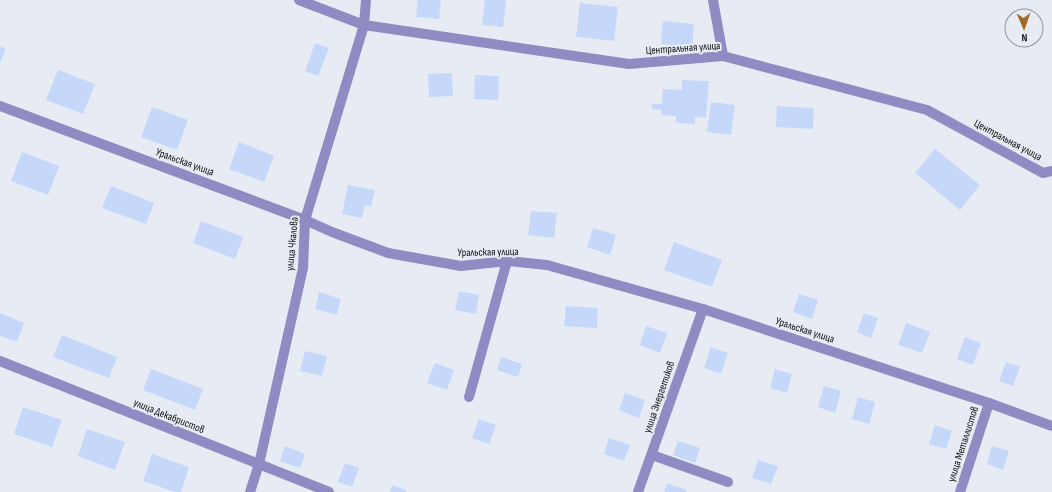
<svg xmlns="http://www.w3.org/2000/svg" width="1052" height="492" viewBox="0 0 1052 492" font-family="'Sofia Sans Condensed',sans-serif">
	<rect width="100%" height="100%" fill="#e7ecf4"/>
	<g fill="#c5d8f9">
		<path d="M418,0H441L439,19L416,17Z"/>
		<path d="M485,0H506L503,27L482,25Z"/>
		<path d="M580,3L618,7L614,41L576,37Z"/>
		<path d="M663,21L694,24L692,47L661,44Z"/>
		<path d="M315,43L329,48L318,76L305,71Z"/>
		<path d="M0,46L6,49L0,63Z"/>
		<path d="M58,70L95,84L83,114L46,100Z"/>
		<path d="M452,73L453,96L429,97L428,74Z"/>
		<path d="M475,75L499,76L498,100L474,99Z"/>
		<path d="M682,80L709,81L706,118L695,117V124L676,123V116L661,115L662,110L652,109V104H662L663,89L682,90Z"/>
		<path d="M711,102L735,105L731,135L707,132Z"/>
		<path d="M777,106L814,108L813,129L776,127Z"/>
		<path d="M152,107L188,120L177,150L141,137Z"/>
		<path d="M239,142L274,156L264,182L229,169Z"/>
		<path d="M935,149L980,185L960,210L915,173Z"/>
		<path d="M22,152L59,166L48,195L11,181Z"/>
		<path d="M348,185L375,190L371,206L365,205L362,218L342,214Z"/>
		<path d="M111,186L154,203L146,224L102,208Z"/>
		<path d="M531,211L557,213L554,238L528,235Z"/>
		<path d="M201,221L243,237L235,259L193,243Z"/>
		<path d="M593,228L616,235L610,255L587,247Z"/>
		<path d="M674,242L722,260L712,287L664,270Z"/>
		<path d="M459,291L479,295L476,314L455,310Z"/>
		<path d="M319,292L341,299L337,315L315,309Z"/>
		<path d="M799,294L818,300L812,319L793,312Z"/>
		<path d="M566,306L598,308L597,328L564,326Z"/>
		<path d="M0,313L24,323L17,342L0,336Z"/>
		<path d="M864,313L878,318L871,338L857,332Z"/>
		<path d="M906,323L930,332L922,353L898,345Z"/>
		<path d="M646,326L667,333L660,353L640,345Z"/>
		<path d="M62,335L117,357L109,378L53,357Z"/>
		<path d="M965,337L981,343L973,365L957,359Z"/>
		<path d="M711,347L728,353L721,374L704,368Z"/>
		<path d="M305,351L327,356L322,376L300,371Z"/>
		<path d="M501,357L522,364L518,377L497,370Z"/>
		<path d="M1006,362L1020,367L1013,386L999,381Z"/>
		<path d="M435,363L454,370L447,390L427,383Z"/>
		<path d="M151,369L203,389L195,410L143,390Z"/>
		<path d="M775,369L792,374L787,393L770,388Z"/>
		<path d="M824,386L841,391L835,413L818,407Z"/>
		<path d="M625,393L645,400L639,418L619,410Z"/>
		<path d="M858,397L875,402L869,424L852,419Z"/>
		<path d="M23,407L62,420L52,447L14,434Z"/>
		<path d="M479,419L496,425L489,444L472,438Z"/>
		<path d="M935,425L952,431L946,449L929,444Z"/>
		<path d="M87,429L125,442L115,470L78,456Z"/>
		<path d="M609,438L630,445L624,461L604,454Z"/>
		<path d="M678,441L700,448L695,463L673,455Z"/>
		<path d="M285,446L305,454L300,468L280,461Z"/>
		<path d="M992,446L1009,451L1003,470L987,464Z"/>
		<path d="M152,454L189,467L181,492H175L143,481Z"/>
		<path d="M758,460L778,466L771,484L752,478Z"/>
		<path d="M345,463L359,468L352,487L338,482Z"/>
		<path d="M667,483L687,490L686,492H664Z"/>
		<path d="M392,485L406,490V492H390Z"/>
	</g>
	<g fill="none" stroke-linecap="round" stroke-linejoin="round">
		<g stroke="#8f8bc3" stroke-width="10">
			<path d="M299,0L364,25L629,64L723,56L927,110L1043,173L1052,171"/>
			<path d="M713,0L723,56"/>
			<path d="M0,106L305,220L332,232L388,253L461,266L507,261L547,265L703,309L989,403L1052,426"/>
			<path d="M0,361L329,492"/>
			<path d="M469,397L507,261"/>
			<path d="M652,455L728,482"/>
			<path d="M250,492L259,464L303,268L305,220L364,25L366,0"/>
			<path d="M638,492L703,309"/>
			<path d="M960,492L989,403"/>
		</g>
	</g>
	<g text-anchor="middle" dominant-baseline="central" stroke-width="4" stroke-linejoin="round" paint-order="stroke">
		<g font-size="11" fill="#0f1013" stroke="#e7ecf4">
			<text transform="translate(683 48) rotate(-4)">Центральная улица</text>
			<text transform="translate(1008 140) rotate(28)">Центральная улица</text>
			<text transform="translate(185 162) rotate(20)">Уральская улица</text>
			<text transform="translate(292 244) rotate(-85)">улица Чкалова</text>
			<text transform="translate(488 252) rotate(-1)">Уральская улица</text>
			<text transform="translate(805 330) rotate(18)">Уральская улица</text>
			<text transform="translate(659 397) rotate(-71)">улица Энергетиков</text>
			<text transform="translate(169 416) rotate(22)">улица Декабристов</text>
			<text transform="translate(963 444) rotate(-72)">улица Металлистов</text>
		</g>
	</g>
	<g transform="translate(1024 28) rotate(178)"><circle r="19" fill="#e7ecf4" stroke="#91949a"/>
	<path d="M0-3L7 15L0 10L-7 15Z" fill="#a26a27"/>
	<text y="-6" font-size="11" font-weight="bold" text-anchor="middle" fill="#0f1013">N</text>
	</g>
</svg>
